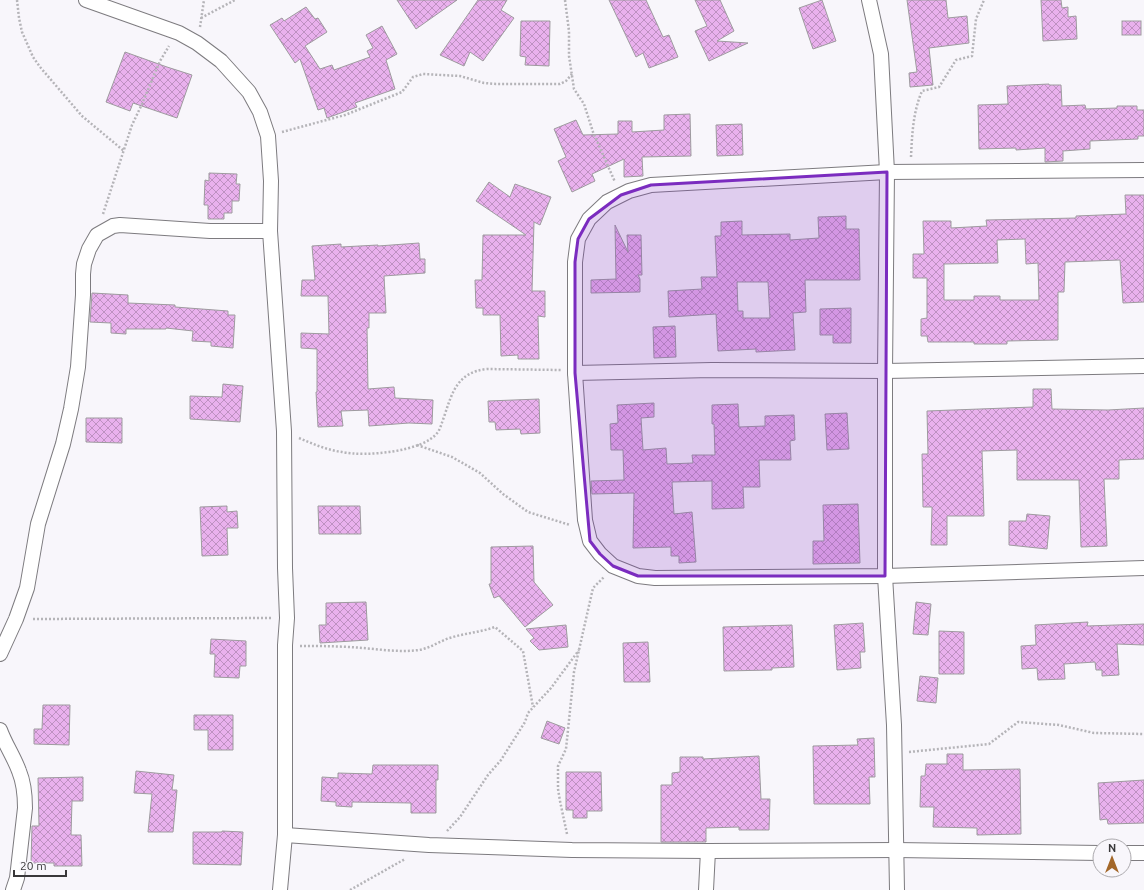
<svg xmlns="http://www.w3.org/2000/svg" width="1144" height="890" viewBox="0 0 1144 890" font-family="Ubuntu,sans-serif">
	<defs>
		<pattern id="building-cross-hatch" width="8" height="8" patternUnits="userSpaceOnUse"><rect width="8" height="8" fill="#e9b1ed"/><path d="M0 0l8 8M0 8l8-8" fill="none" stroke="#be91c1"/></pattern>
	</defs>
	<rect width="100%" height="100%" fill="#f8f6fb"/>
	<g fill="url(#building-cross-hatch)" stroke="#9e9b9f" fill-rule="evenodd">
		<path d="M397,0H457L416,29Z"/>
		<path d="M478,0H507L501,10L514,18L483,61L470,52L464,66L440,55Z"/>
		<path d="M609,0H646L663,37L669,35L678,57L649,68L643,53L636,57Z"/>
		<path d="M695,0H720L734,31L717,41L748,43L709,61L695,31L707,26Z"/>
		<path d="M822,0L836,41L813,49L799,8Z"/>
		<path d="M907,0H946L948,18L967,16L969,43L929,48L933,85L910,87L909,73L917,72Z"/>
		<path d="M1041,0H1061L1062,8L1068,7V17L1076,16L1077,39L1043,41Z"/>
		<path d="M306,7L315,19L318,18L327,32L305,46L320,69L332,65L334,70L370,57L367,51L373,48L366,35L382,26L397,54L386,60L395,89L355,103L357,107L327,118L324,108L318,110L300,59L295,63L270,25L282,18L284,21Z"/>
		<path d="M521,21H550L549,66L525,65L526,57L520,56Z"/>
		<rect x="1122" y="21" width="19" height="14"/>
		<path d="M125,52L167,67L192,75L177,118L133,103L130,111L106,102Z"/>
		<path d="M1049,84V85H1061L1062,106L1085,105L1086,109L1117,108V106H1137V110H1144V136H1138V139L1090,141V149L1063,151V161L1045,162V148L1016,150V148L979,149L978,105L1008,104L1007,86Z"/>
		<path d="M690,114L691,156L642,157L643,176L624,177V159L592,174L595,181L572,192L558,161L566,157L554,129L576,120L583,135L618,134V121H632V132L664,130V115Z"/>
		<path d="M742,124L743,155L717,156L716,125Z"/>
		<path d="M209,173L237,174L236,184H240L239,201H232V213H224V219H208V205H204L205,180L209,181Z"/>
		<path d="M489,182L510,197L515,184L551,197L540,225L534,222L532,291H545V317L538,316L539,359H518V355L501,356L500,315H483V308H476L475,280H482L483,235H526L476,201Z"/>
		<path d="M1125,195H1144V302L1123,303L1120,260L1065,262L1064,292H1058V340L1007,341V344H974V342H928L927,336H921V319L927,318V278H913V254H924L923,221H951V228L987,226L986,220L1076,218V216L1126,214ZM1025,239L1026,264L1038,263L1039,300H1000V296H974V300H944V264L998,263L997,240Z"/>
		<path d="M846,216V229H859L860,280H805L806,312L793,313L795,350L756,352V349L718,351L716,314L669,317L668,291L702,289L701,277H717L715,236H721V222L742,221V235L790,234V240L819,238L818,217ZM737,282H768L770,318H743V311H738Z"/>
		<path d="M615,225L628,252L627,235H641L642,275H638L640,279V292L591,293V280L616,279Z"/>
		<path d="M419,243L420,259H425V273L384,276L386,313H369V328H367L368,389L394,387L395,398L433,400L432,424L409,423L369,426L368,410L341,411L343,426L318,427L316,392H317V349L301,348V333L329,334L328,296H301L302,280H315L312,246L341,244V247L378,245V246Z"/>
		<path d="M92,293L128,295V303L175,305V307L228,311V315H235L233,348L211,346V342L192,341L193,331L166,328V329H126V334L111,333V323L90,322Z"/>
		<path d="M851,308V343H833V335H820V309Z"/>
		<path d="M675,326L676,357L654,358L653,327Z"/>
		<path d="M223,384L243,386L240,422L190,419V396L222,397Z"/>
		<path d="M1033,389H1051L1052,409L1108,410L1144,408V459L1119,460V479H1104L1107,546L1081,547L1079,480H1017V450L982,451L984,516H947V545H931L932,507H923L922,454H928L927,411L1033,407Z"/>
		<path d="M539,399L540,433L521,434L520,429L496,430L495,422H489L488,401Z"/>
		<path d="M654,403V417L641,418L643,450L666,448L667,464L693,463L692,455H715L714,424H712V405L738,404L739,427L765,426V416L794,415L795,440L790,441L791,460H759L760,487H743L744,508L712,509V481L672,482L674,514L692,512L696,562L679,563V556H671V547L633,548L634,493L592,494L591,481L624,480L623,450H611L610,424L618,423L617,405Z"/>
		<path d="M847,413L849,449L827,450L825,414Z"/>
		<path d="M86,418H122V443L86,442Z"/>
		<path d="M858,504L860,563L813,564V541H824L823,505Z"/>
		<path d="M227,506V512L237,511L238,528H227L228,555L202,556L200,507Z"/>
		<path d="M318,506H360L361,534H319Z"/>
		<path d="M1027,514L1050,516L1047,549L1009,545V521H1026Z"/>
		<path d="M533,546L534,582L553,605L525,627L499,596L494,598L489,584H491V547Z"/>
		<path d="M366,602L368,640L320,643L319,625H326V603Z"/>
		<path d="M916,602L931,604L928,635L913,634Z"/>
		<path d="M1088,622L1087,626L1144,624V645L1117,644L1119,675L1102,676V670H1096L1095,662L1064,664L1065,679L1038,680L1037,668L1022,669L1021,646L1036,645L1035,625Z"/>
		<path d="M863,623L865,652H860L861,668L837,670L834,625Z"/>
		<path d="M566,625L568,647L539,650L530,641L534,638L526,629Z"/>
		<path d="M792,625L794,667L772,668V670L724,671L723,627Z"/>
		<path d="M939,631L964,632V674H939Z"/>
		<path d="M211,639L246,641V666H240L239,678L214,677L215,654H210Z"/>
		<path d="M648,642L650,682H624L623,643Z"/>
		<path d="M920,676L938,678L936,703L917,701Z"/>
		<path d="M43,705H70L69,745L34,744V729H42Z"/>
		<path d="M194,715H233V750H208V730H194Z"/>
		<path d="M547,721L565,728L559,744L541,738Z"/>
		<path d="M874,738L875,777H869L870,804H814L813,746L858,745L857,739Z"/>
		<path d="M947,754H963V770L1020,769L1021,834L977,835V828L933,827L934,807H920L921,776H925L926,764H947Z"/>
		<path d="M759,756L761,799H770L769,830H739V827L706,828V842H661V785H672V773L680,772V757H703V759Z"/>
		<path d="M373,765H438V780H436V813H411V803L352,802V807L336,806V802L321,801L322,777L338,778V773L372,774Z"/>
		<path d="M136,771L174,775L172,790H177L173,832H148L152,794L134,793Z"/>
		<path d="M566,772H601L602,811H587V818H573V810H566Z"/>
		<path d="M83,777V801H72L71,835H81L82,866H54V863H31L32,826H39L38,778Z"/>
		<path d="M1144,780V823L1108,824L1107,819L1100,820L1098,783Z"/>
		<path d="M222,831L243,832L241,865L193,864V832H222Z"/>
	</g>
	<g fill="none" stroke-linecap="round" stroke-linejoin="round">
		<defs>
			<g id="minor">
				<path d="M86,0L179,33L197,43L221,61L249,92L260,112L268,136L271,181L270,231L284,431L285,568L287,618L285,645V835L280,890"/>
				<path d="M869,0L881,54L887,172L885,371V576L894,725L897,890"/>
				<path d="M1144,170L887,172L651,185L629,191L607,202L589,219L578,239L575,262V373L585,520L590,541L600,554L613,566L638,576L655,578L885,576L1144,568"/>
				<path d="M575,373L712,370L885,371L1144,366"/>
				<path d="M0,654L16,619L27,588L38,524L63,444L71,409L78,367L83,295V274L84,264L89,249L97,235L113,226L120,225L210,231H270"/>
				<path d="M0,730C5,744 14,757 19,771C24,783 25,795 25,808L17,878L13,890"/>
				<path d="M285,835L429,845L572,850L708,851L896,850L1100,853"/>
				<path d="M1124,853H1144"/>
				<path d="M706,890L708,851"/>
			</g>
		</defs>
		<use href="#minor" stroke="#7d7b7f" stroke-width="16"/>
		<g stroke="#b5b4b8" stroke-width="2.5" stroke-dasharray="2 2" stroke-linecap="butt">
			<path d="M17,0L19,18L22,32L33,57L40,67L82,116L124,151"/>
			<path d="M565,0L569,31V56L574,89L584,104L593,132L615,182"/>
			<path d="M201,18L235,0"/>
			<path d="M200,27L204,0"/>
			<path d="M282,132L345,115L402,92L413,77L423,74L460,76L484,83L496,84H560L566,81L572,74"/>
			<path d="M911,157C912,135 913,112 922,91L939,87L956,60L972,56L976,19L984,0"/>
			<path d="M103,214L132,125L142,104L160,61L169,46"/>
			<path d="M299,438C313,444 327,450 342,452C365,457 424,452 438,432C441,427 442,422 444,417C452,393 457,372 487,369L561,370"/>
			<path d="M417,445L452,457L480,473L503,494L528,512L570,525"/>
			<path d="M33,619L272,618"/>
			<path d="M300,646C316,646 332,646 349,647C372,648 396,653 419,650C431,648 441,640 453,637C467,633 481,632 495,627L523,651L533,707"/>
			<path d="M909,752L989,744L1018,722L1059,725L1094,733L1144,734"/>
			<path d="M447,831L460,817L488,775L501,760L525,722L528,713L551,688L579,650"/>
			<path d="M567,834L560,801L558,789V766L566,749L574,672L593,588L604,577"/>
			<path d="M350,890L405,859"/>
		</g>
		<use href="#minor" stroke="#fff" stroke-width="14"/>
	</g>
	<path fill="#7b2cbf" fill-opacity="0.2" stroke="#7b2cbf" stroke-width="3" stroke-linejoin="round" d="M887,172L885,576H638L613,566L600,554L590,541L575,373V262L578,239L589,219L621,195L651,185Z"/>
	<g transform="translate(1112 858)"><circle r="19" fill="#f8f6fb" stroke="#acaaae"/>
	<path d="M0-3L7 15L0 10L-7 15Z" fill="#a36729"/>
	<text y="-6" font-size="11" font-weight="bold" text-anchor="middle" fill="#39383a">N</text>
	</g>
	<path d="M14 870v6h52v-6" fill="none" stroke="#39383a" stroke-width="2"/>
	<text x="20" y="870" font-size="12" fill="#39383a" stroke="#f8f6fb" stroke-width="3" paint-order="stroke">20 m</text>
</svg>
